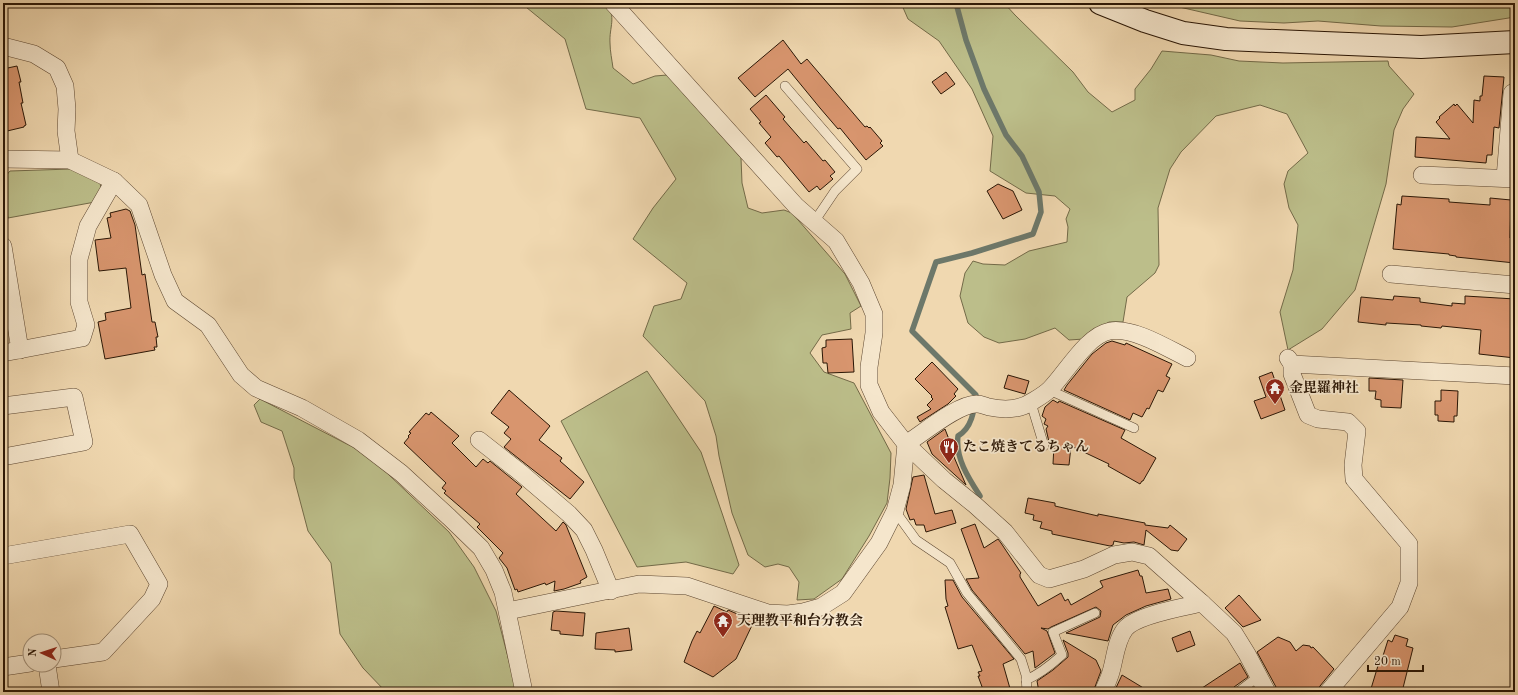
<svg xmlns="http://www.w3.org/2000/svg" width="1518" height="695" viewBox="0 0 1518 695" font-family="'Old Standard TT','Noto Serif JP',serif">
	<rect width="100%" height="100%" fill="#f0d8b0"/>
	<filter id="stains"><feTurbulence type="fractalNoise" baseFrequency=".005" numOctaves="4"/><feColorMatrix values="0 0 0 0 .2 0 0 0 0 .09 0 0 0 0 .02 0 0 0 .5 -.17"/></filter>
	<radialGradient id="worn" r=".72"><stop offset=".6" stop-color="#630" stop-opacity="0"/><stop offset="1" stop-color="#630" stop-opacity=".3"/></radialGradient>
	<g fill="#bcbe8a" stroke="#736a48">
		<path d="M521,3H606C617,17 609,27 610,43C610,51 612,60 613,68L633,84L655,76L667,75L741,158L742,183L748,208L762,213L784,210L792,213L845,274L861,306L850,313L851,329L822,335L810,353L824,372L854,383L891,453L890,478L887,503L869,536L842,579L814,599L797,600L799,582L789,567L778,564L765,567L748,555L732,513L719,456L716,436L705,401L643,336L654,306L681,299L687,283L633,239L653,208L676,179L640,118L586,109L565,39Z"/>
		<path d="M901,3H1004L1015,15L1073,72L1088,92L1112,112L1135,100V89L1151,69L1162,51L1211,55L1239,61L1283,63L1388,61L1389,66L1414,94L1403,109L1394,130L1386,184L1355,290L1322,329L1288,350L1280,312L1293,270L1298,225L1289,208L1284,184L1288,171L1308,153L1287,114L1260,105L1216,116L1181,152L1170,169L1158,208L1159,265L1155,273L1127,297L1123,322H1109L1084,339L1069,340L1055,328L1025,339L999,343L984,337L968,323L960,296L965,273L973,261L983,264L1005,265L1029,251L1067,242L1068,227L1066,219L1070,209L1055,196L1026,193L990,171L993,136L972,89L939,41L908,19Z"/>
		<path d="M1162,3H1515V17L1452,27L1381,26L1318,21L1284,23L1240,21Z"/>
		<path d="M71,169L99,180L102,191L95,202L8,218L3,192V179L10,171Z"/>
		<path d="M647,371L701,452L723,516L739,565L733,574L686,562L637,567L561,421Z"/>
		<path d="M260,399L368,455L449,532L474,567L496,611L517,692H386L363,668L340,634L331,563L308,531L294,478V468L282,431L261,422L254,405Z"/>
	</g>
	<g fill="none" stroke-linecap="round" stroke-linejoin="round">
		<path stroke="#6d786a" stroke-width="5.5" d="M956,3L966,40L984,89L1006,135L1022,156L1039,192L1041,212L1033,234L972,253L936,262L912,331L976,395C974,411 972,428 958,436C955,458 969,479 980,496"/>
	</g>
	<g fill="#d8956e" stroke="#2a1605">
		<path d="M783,40L801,64L807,59L865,127L867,126L869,128L870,127L882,141L880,143L883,146L866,160L840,128L838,129L820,108L788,69L755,97L738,78Z"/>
		<path d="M17,66L21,82H19L23,103H21L26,125L24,126V127L3,132V69Z"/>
		<path d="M946,72L955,84L941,94L932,82Z"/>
		<path d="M1484,76L1504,77L1499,128L1494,127L1492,155H1487L1486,163L1415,157L1416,137L1450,139L1436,122L1440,118L1439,117L1454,104L1455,106L1457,104L1473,123L1474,100L1480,101V96H1482Z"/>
		<path d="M766,95L785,117L783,119L804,143L806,141L823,161L825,160L835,172L830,176L833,179L820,190L817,186L809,192L779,156L777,157L765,143L771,137L759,123L761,122L750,109Z"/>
		<path d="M998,184L1013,191L1022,210L1003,219L987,191Z"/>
		<path d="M1402,196L1449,199V202L1490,205V198L1511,200L1510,238H1515V263L1456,257V256L1449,255V254L1393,249L1397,204L1401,205Z"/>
		<path d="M126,209L130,211L135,225L142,275L145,274L152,322H155L158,337H156L157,347H154L155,350L105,359L98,322L106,320L105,313L131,308L126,268L99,271L95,240L111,238L107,218L111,217L110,213Z"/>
		<path d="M1394,296L1420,298V302L1452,306V303L1465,304V296L1515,299V358L1479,354L1481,330L1442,326L1441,328L1421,326V325L1386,323V325L1358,322L1361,297L1393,300Z"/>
		<path d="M852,339L854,372L828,373L827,363H823L822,348L826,347V340Z"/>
		<path d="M1112,341L1125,345L1126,343L1172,364L1166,376L1170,378L1163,392L1158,390L1149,409L1147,408L1142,417L1133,413L1130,420L1064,390L1067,385L1092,354L1106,343Z"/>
		<path d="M932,362L958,389L954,394L956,396L948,404L920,422L917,417L931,409L927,405L933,399L931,397L932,396L915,379Z"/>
		<path d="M1272,372L1285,410L1261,419L1254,401L1266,397L1259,377Z"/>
		<path d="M1008,375L1029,381L1025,394L1004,388Z"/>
		<path d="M1369,378L1403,380L1401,408L1381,407V400L1375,399L1376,391H1369Z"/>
		<path d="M509,390L550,426L539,440L562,458L560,461L584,482L570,499L504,447L511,439L504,433L509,427L491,413Z"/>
		<path d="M1441,390L1458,391L1457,416H1454V422L1438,421V415H1435V401H1441Z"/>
		<path d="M1053,400L1058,403L1059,401L1125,430L1121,438L1156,458L1143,481H1142L1140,484L1108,466L1109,464L1071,446L1069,465L1053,464L1054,445L1049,442L1046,429L1048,426L1044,424L1046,419L1042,416L1045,407Z"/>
		<path d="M431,412L459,436L452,443L476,467L483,459L488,463L490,461L522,487L516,494L556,531L563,522L566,525L587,577L580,581L581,583L564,589L554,591L555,581L546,585L545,583L518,592L517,589L515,590L507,568L499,558L503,553L477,527L480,524L444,493L446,491L442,488L446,483L404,443L409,437L408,436L411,433L409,432L426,413L429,415Z"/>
		<path d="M945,429L950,442L948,443L966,485L932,454L927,442Z"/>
		<path d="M924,475L935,514L952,510L956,523L926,532L924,525H916L914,519L910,520L906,509L913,477Z"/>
		<path d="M1028,498L1055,503V506L1098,516V514L1145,523V525L1168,528L1170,525L1187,539L1178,551L1171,550L1146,530L1144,545L1134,542L1124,543L1114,541L1113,545L1110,546L1052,534V531L1040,528L1042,522L1033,520L1034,515L1025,513Z"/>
		<path d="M975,524L984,548L998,539L1001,543L1021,573L1020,574V577L1038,606L1061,593L1065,601L1068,599L1071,605L1103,587L1100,581L1138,570L1140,576H1142L1146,593L1168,589L1171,599L1146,606L1126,615L1113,625L1108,641L1066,633L1100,617L1101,611L1096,607L1051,627L1048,629L1041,628L1047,631L1055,653L1035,668L1033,651L1025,654L972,590L966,579L979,578L961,529Z"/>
		<path d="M945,580H953L962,597L1014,659L1003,664L1011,692H984L978,676H980L978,672L982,671L972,645L958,649L945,607L948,606L946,599Z"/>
		<path d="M1239,595L1261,620L1243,627L1225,608Z"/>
		<path d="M714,606L727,612L728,610L742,616L755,619L736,659L713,677L684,662L692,641L697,631L700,633Z"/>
		<path d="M556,611L585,613L583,636L560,634V631L551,630L553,612Z"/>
		<path d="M629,628L632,650L615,652V650L595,649L596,633Z"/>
		<path d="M1190,631L1195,645L1177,652L1172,638Z"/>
		<path d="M1395,635L1408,639L1406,646L1413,648L1402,692H1370L1380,659H1382L1388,640L1392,642Z"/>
		<path d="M1278,637L1290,642L1296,651L1303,645L1310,646L1311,648L1313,647L1334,669L1320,686L1318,691L1277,692L1276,687L1257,652Z"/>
		<path d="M1063,640L1096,660L1101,671L1093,692H1039L1037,681L1053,670L1068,657V653Z"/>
		<path d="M1240,663L1248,677L1234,687L1232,692H1196Z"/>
		<path d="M1122,675L1150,692H1114Z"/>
	</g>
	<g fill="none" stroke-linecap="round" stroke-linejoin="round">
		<defs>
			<g id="lane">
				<path d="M785,86L857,169L835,191L814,222"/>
				<path d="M1049,390L1134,428"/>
				<path d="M1031,403L1044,446"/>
				<path d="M895,511L916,540L950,563L967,593L1021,659L1026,675L1027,692"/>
				<path d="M1026,680C1040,674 1051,665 1062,655L1053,632L1095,613"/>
				<path d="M1238,692L1259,676"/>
			</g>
			<g id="street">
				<path d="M613,3L796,206L836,241L861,283L874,314V333L869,367V385L881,412L906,444L944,480L975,505L1005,532L1039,575L1049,579L1084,569L1114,555L1132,552L1149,556L1202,603L1234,633L1247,654L1267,692"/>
				<path d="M3,46L34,54L57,68L65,86L67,109L66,131L70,160"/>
				<path d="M3,159L70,160L114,181L139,205L163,275L175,301L208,325L241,375L256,388L302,408L358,440L401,473L449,517L481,548L494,570L503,592L524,692"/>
				<path d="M1422,175L1515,179"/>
				<path d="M1505,178L1512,93"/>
				<path d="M3,246L20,350"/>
				<path d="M1391,274L1515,285"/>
				<path d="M3,353L82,338L86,325L79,302V259L88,226L114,181"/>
				<path d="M1288,358L1292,364L1515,376"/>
				<path d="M1292,364V374L1308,415L1318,419L1348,422L1357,431L1353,465L1354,479L1409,544V583L1400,607L1328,692"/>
				<path d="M3,406L74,397L84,442L3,457"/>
				<path d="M479,440L521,473L569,514L584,530L594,550L611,591"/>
				<path d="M3,556L130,534L159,584L152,599L103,652L54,659"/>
				<path d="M508,611L639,584L687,586L768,613L788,614L803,612L821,607L843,593L879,543L895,511L902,485L906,444C922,434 959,403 977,404C981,404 985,406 989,407C1003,410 1020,410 1033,401C1038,398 1045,394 1050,389C1066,373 1087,335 1110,331C1133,327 1167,348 1187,358"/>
				<path d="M47,665L51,692"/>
				<path d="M3,667L30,663"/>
				<path d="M1103,692C1105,687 1108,681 1110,675C1115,661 1115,642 1125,629C1136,615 1184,607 1202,603"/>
			</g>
			<path id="secondary" d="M1100,3L1145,21L1183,33L1226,39L1421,47L1515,42"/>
		</defs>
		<use href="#lane" stroke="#5c4630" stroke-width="10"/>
		<use href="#street" stroke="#5c4630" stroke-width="18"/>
		<use href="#secondary" stroke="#2a1605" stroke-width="24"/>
		<use href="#lane" stroke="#f5e6cc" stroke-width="9"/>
		<use href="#street" stroke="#f5e6cc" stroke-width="17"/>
		<use href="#secondary" stroke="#f5e6cc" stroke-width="22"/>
	</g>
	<defs>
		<symbol id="temple-pin" viewBox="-11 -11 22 30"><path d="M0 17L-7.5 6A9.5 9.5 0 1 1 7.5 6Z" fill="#8f2418" stroke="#f5e6cc"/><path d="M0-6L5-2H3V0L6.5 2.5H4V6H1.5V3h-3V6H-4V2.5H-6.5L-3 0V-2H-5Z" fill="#fff"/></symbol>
		<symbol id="restaurant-pin" viewBox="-11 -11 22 30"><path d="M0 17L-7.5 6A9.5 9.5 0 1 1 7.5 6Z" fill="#8f2418" stroke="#f5e6cc"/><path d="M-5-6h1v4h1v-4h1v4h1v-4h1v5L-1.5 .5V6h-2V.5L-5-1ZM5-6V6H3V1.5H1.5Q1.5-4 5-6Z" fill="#fff"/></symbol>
	</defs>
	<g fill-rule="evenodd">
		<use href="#temple-pin" x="1264" y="377" width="22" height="30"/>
		<use href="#restaurant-pin" x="938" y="436" width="22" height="30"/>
		<use href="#temple-pin" x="712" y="610" width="22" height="30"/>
	</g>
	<g text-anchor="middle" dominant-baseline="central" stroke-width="3.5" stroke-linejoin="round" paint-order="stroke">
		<g font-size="14" font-weight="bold" fill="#2a1605" stroke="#f5e6cc" text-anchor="start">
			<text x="1289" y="388">金毘羅神社</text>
			<text x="963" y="447">たこ焼きてるちゃん</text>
			<text x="737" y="621">天理教平和台分教会</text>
		</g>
	</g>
	<rect width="1518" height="695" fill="none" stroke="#f0d8b0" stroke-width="16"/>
	<rect x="4" y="4" width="1510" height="687" fill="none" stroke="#2a1605" stroke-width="2"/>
	<rect x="8" y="8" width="1502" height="679" fill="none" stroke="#2a1605"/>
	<g transform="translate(42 653) rotate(273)"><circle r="19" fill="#f5e6cc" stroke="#a4937c"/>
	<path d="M0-3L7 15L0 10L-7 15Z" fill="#8f2418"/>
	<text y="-6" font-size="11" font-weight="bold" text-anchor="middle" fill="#2a1605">N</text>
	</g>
	<path d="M1368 665v6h55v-6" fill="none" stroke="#2a1605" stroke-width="2"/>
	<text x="1374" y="665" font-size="12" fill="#2a1605" stroke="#f5e6cc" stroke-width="3" paint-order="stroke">20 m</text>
	<rect width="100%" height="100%" filter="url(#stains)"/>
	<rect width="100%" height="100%" fill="url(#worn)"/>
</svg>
